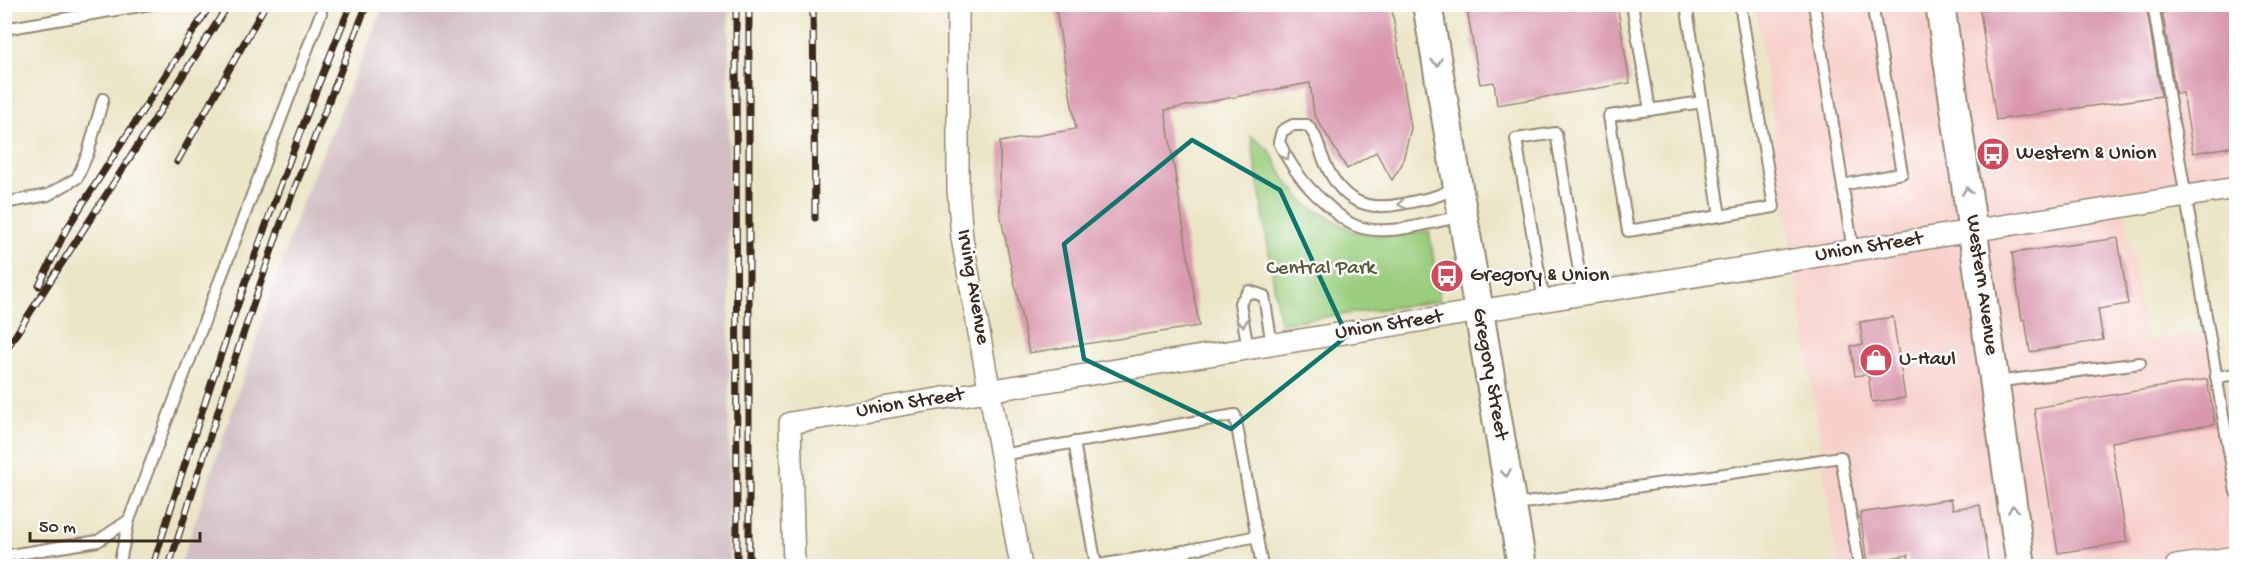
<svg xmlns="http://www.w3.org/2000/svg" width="2241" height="571" viewBox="0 0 2241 571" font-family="'Gochi Hand',sans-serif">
	<rect width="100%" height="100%" fill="#fff"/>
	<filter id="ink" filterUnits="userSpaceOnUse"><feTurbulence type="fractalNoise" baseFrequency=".0167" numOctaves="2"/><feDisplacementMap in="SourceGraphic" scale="12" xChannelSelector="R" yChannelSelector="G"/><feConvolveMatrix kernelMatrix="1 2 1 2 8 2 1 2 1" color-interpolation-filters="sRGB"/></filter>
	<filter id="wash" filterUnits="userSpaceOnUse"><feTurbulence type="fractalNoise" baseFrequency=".008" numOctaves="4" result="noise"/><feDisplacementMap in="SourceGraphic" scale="24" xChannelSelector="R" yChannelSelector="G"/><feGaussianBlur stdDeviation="1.35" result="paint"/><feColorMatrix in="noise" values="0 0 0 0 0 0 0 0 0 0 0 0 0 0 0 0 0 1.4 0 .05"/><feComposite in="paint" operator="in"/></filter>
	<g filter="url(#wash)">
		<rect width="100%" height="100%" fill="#ebe4c5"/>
		<path fill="#f7d0ca" d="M1756,5H2236V172L2121,192L2146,341L2217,330L2236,432V566H1838Z"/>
		<path fill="#d2bec2" d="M384,5H729V566H180L300,208Z"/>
		<path fill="#9acd7e" stroke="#6a7c4e" stroke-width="1.5" d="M1251,136L1269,150L1286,181L1307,205L1354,232L1376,235H1399L1429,231L1440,301L1280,323Z"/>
		<g id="blocks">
			<g fill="#d998ad">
				<path d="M1055,4H1391L1411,128L1402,164L1392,180L1376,152L1347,169L1314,114L1310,83L1165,110L1199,326L1029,353L1000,213V142L1076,129Z"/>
				<path d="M1466,4H1617L1630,83L1497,105L1494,82L1480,84Z"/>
				<path d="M1979,4H2146L2161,96L1996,120Z"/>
				<path d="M2161,4H2236V146L2193,153L2183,93L2176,94Z"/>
				<path d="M2118,238L2128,304L2098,309L2103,340L2030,352L2025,319L2022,320L2012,253Z"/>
				<path d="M1893,317L1905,398L1872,402L1868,374L1855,376L1851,346L1863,345L1860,322Z"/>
				<path d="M2207,379L2215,424L2111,442L2127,542L2058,553L2034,408Z"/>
				<path d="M1951,499L1953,509L1980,505L1989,567H1910L1908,555L1867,562L1860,513Z"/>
			</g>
		</g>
	</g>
	<g filter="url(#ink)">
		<use href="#blocks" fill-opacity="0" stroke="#938772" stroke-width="1.5"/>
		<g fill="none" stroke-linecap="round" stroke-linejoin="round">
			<defs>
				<g id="service">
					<path d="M1632,4L1650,110"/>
					<path d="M1686,4L1702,102L1609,116L1628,231L1774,207L1740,4"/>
					<path d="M1814,4L1853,251"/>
					<path d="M2153,4L2236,492"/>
					<path d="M4,29L151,4"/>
					<path d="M1702,102L1720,216"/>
					<path d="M1843,185L1902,173L1872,4"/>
					<path d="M1454,187C1440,198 1419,200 1402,204C1360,213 1338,196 1323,158C1318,145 1317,135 1307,125H1293L1282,131L1279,142C1290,165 1303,184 1323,201C1333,210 1343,221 1356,226C1388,238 1430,222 1462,216"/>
					<path d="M4,203L48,195L77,178L88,153L103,99"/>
					<path d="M1544,301L1516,139L1556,133L1583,295"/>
					<path d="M1248,349L1240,303L1249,291L1264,296L1272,345"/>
					<path d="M2216,377L2236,374"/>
					<path d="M1995,382L2140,363"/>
					<path d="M1074,442L1096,566"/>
					<path d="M1001,455L1235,415L1262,566"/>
					<path d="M1512,505L1841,457L1859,566"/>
					<path d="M1184,551L1257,536"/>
					<path d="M4,556L98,541L129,520L321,13"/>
					<path d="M119,566L129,520"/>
					<path d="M1093,566L1184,551L1188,566"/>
					<path d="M1443,566L1458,564V566"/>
				</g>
				<g id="minor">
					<path d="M958,4V189L962,238L1021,566"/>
					<path d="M794,566L790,423L2236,188"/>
					<path d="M2176,566L2236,557"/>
				</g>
				<g id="secondary">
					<path d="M1427,4L1522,566"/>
					<path d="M1940,4L2021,566"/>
				</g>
			</defs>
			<use href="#service" stroke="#938772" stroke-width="14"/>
			<use href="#minor" stroke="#938772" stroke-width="24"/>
			<use href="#secondary" stroke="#938772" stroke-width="32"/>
			<use href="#service" stroke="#fff" stroke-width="10"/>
			<use href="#minor" stroke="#fff" stroke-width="21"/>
			<use href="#secondary" stroke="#fff" stroke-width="28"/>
			<defs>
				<g id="rail">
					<path d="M736,4L737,566"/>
					<path d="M749,4V566"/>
					<path d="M813,4L815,218"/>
					<path d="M177,162L266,4"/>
					<path d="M39,286L66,230L211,4"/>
					<path d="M4,353L229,4"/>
					<path d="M153,566C211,377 275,188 351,4"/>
					<path d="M169,566L231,370L281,223L367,4"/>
				</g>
			</defs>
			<use href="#rail" stroke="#3b2a1e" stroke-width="7"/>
			<use href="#rail" stroke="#fff" stroke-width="4.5" stroke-dasharray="14" stroke-linecap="butt"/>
		</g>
		<defs><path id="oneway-chevron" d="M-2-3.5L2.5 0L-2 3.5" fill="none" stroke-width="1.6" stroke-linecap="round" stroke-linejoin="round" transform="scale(1.5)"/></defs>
		<g stroke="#a79f9a">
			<use href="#oneway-chevron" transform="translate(1437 62) rotate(81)"/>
			<use href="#oneway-chevron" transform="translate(1286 156) rotate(62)"/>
			<use href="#oneway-chevron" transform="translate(1967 191) rotate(-98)"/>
			<use href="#oneway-chevron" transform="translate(1402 204) rotate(168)"/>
			<use href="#oneway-chevron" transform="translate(1243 323) rotate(79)"/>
			<use href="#oneway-chevron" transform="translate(1506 473) rotate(80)"/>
			<use href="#oneway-chevron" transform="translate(2013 509) rotate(-98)"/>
		</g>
	</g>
	<path fill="none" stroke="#0f766e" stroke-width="4.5" stroke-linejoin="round" d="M1192,140L1280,190L1347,336L1231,429L1084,359L1064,244Z"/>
	<defs>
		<symbol id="bus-disc" viewBox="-11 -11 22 22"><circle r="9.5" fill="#d1495b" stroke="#fff"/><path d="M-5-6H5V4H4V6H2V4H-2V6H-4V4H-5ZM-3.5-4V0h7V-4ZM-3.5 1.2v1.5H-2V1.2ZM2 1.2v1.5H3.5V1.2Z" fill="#fff"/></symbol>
		<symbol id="shop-disc" viewBox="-11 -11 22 22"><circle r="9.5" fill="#d1495b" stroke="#fff"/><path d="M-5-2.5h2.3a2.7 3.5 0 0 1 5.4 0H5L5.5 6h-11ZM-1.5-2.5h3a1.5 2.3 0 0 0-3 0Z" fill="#fff"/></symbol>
	</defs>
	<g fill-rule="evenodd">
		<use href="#bus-disc" x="1974" y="135" width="38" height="38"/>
		<use href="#bus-disc" x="1428" y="257" width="38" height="38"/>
		<use href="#shop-disc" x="1857" y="341" width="38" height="38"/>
	</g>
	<g text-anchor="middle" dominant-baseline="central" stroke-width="5" stroke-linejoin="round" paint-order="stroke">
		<g font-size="21" fill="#3b2a1e" stroke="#fff" text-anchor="start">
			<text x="2016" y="154">Western &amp; Union</text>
			<text x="1470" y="276">Gregory &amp; Union</text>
			<text x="1899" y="360">U-Haul</text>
		</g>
		<g font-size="21" fill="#3b2a1e" stroke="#fff">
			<text transform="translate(1869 248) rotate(-9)">Union Street</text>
			<text transform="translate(1981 285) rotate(82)">Western Avenue</text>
			<text transform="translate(972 287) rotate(80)">Irving Avenue</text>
			<text transform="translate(1389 326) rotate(-9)">Union Street</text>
			<text transform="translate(1489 374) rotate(80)">Gregory Street</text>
			<text transform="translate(910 404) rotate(-9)">Union Street</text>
		</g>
		<g font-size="21" fill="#585b3b" stroke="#fff">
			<text x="1321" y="269">Central Park</text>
		</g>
	</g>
	<rect width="2241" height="571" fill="none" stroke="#fff" stroke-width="24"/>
	<path d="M30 532v9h170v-9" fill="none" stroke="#3b2a1e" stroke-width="3"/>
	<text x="39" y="532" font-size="18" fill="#3b2a1e" stroke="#ffffff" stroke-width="4.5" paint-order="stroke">50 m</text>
</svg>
